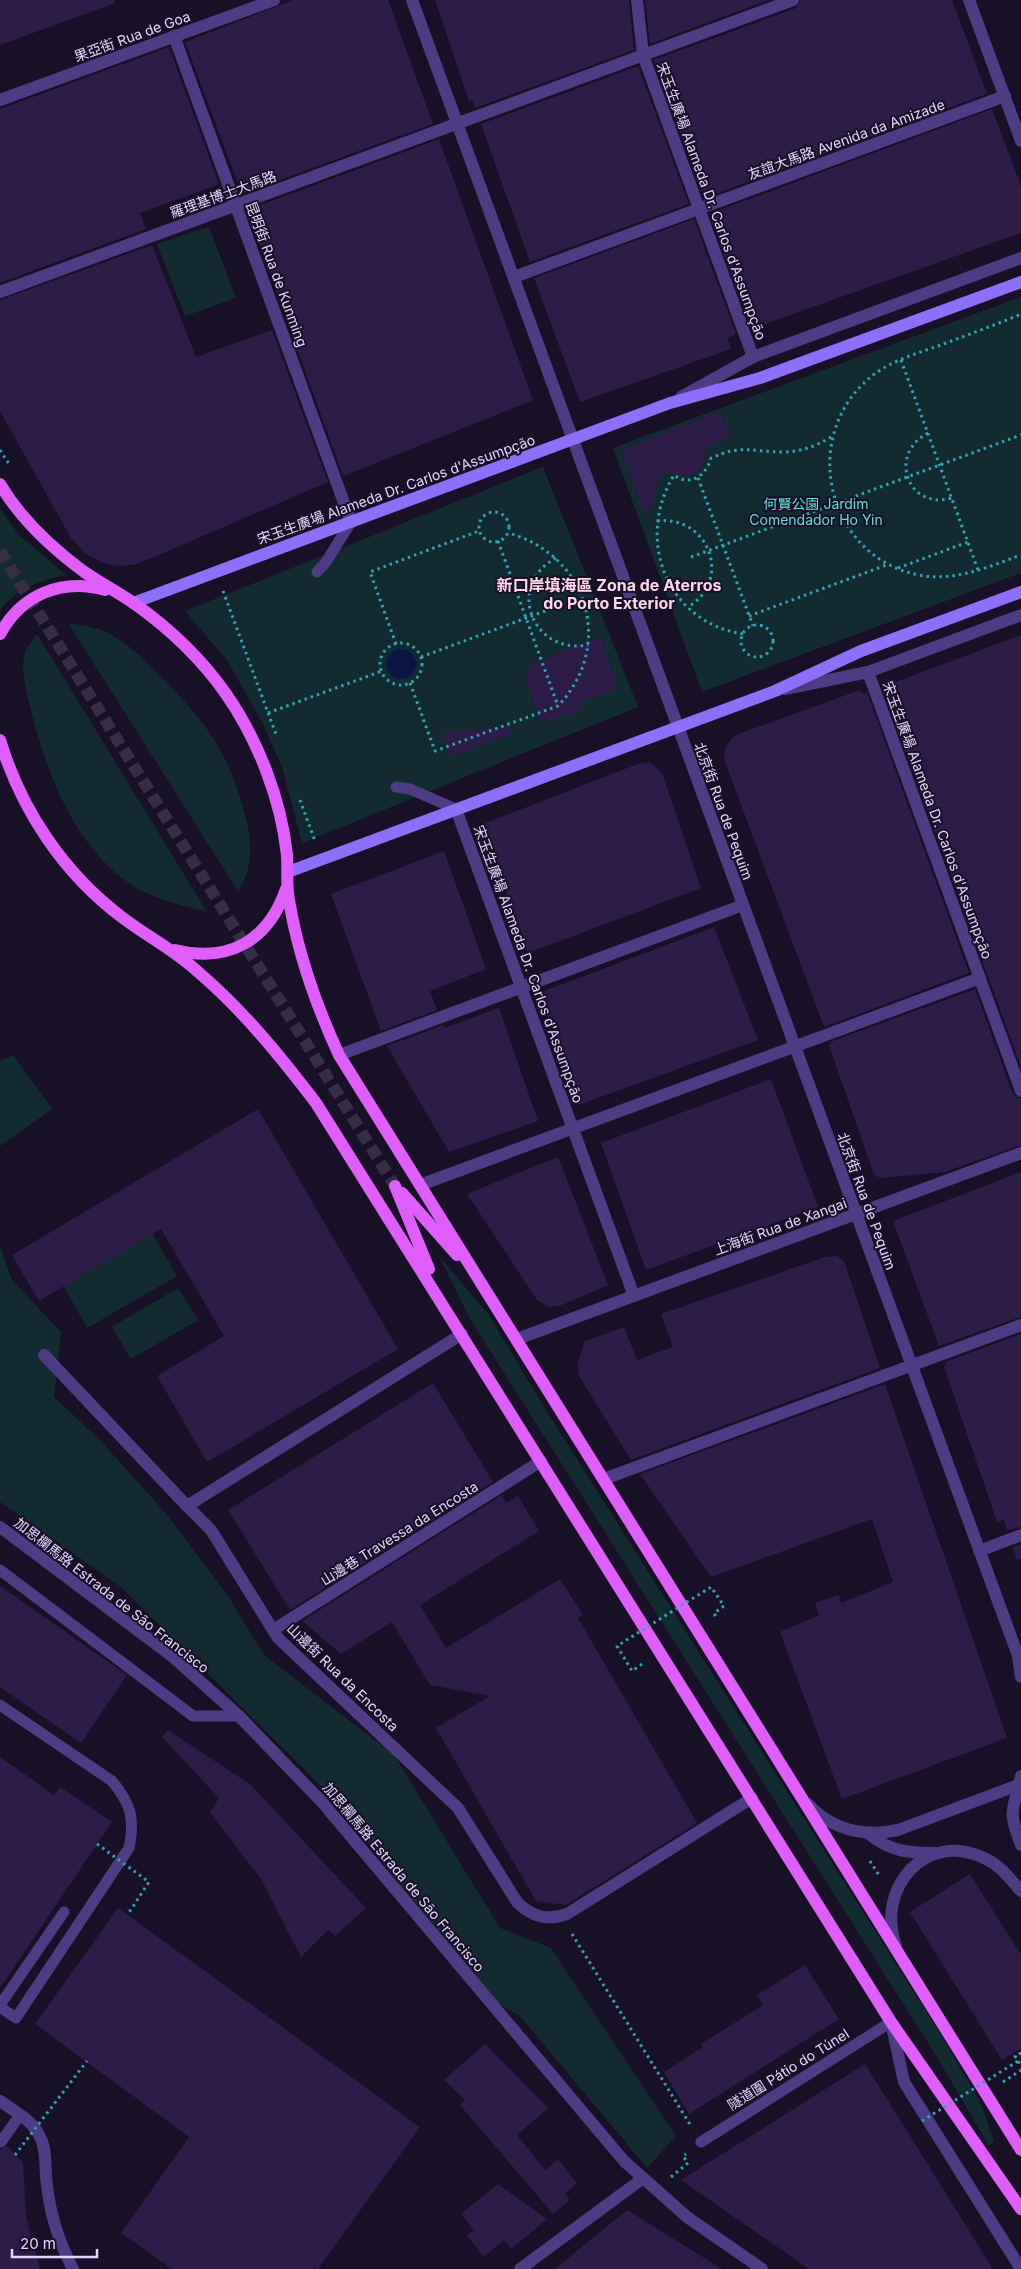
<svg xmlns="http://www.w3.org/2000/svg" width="1021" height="2269" viewBox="0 0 1021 2269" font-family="Inter,'Noto Sans SC',sans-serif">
	<rect width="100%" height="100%" fill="#181026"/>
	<g fill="#132b30">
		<path d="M209,227L236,298L185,316L157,244Z"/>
		<path d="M1021,297V573L702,692L613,448Z"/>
		<path d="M543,467L638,707L302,843L283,770L264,726L227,660L185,611Z"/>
		<path d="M0,509L19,535L66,575C41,580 16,589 0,610Z"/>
		<path d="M68,623C82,626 100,627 112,635C132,647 149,664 164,680C207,723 230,755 245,815C252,842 254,867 238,891Z"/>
		<path d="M37,634L207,912C177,904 147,898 122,878C71,837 46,771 31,710C27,693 20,670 25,653C26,647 33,639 37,634Z"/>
		<path d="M13,1055L52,1109L0,1146V1061Z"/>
		<path d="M150,1229L177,1276L87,1328L61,1281Z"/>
		<path d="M0,1246L12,1280L61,1332L54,1397L101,1441L168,1516L228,1596L264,1655L394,1755L500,1928L551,1948L676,2136L647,2168L520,2016L477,1992L341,1806L121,1587L0,1502Z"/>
		<path d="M439,1256L489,1315L544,1407L941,2035L980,2101L994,2141L989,2146L937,2057L470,1319Z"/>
		<path d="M178,1288L198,1320L131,1359L112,1327Z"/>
	</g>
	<circle fill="#0b1544" cx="401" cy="664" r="15"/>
	<g fill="#2d1c47">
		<path d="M0,0H115V3L0,45Z"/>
		<path d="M293,0H388L433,124L242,194L185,42Z"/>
		<path d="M435,0H629L634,50L475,108L472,100L469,101Z"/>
		<path d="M645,0H769L650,44Z"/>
		<path d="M801,0H952L987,94L704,198L653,60L796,8Z"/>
		<path d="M169,47L219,184L140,213L146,229L0,283V109Z"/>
		<path d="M638,66L689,204L530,262L481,124Z"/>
		<path d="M992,109L1021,186V233L751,329L709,214Z"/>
		<path d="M439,139L533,400L343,476L247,210Z"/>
		<path d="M694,219L736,334L727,338L731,349L580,402L534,278Z"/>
		<path d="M152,245L196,357L272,330L328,482L147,560L133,565L118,566L103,563L85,553L71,538L0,411V300Z"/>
		<path d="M720,412L730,438L706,447L704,461L700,469L692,475L661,474L647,519L621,450Z"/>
		<path d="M1021,635V1067L882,687Z"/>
		<path d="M601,636L617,689L582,701L578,712L569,716H561L540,724L525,674L534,664Z"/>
		<path d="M860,690L862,694L867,692L969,973L824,1027L724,759L726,746L732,738L741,733Z"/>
		<path d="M509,726L511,734L450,757L441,733Z"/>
		<path d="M650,762L662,773L701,888L528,953L483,824L638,764Z"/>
		<path d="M444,851L486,969L430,991L437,1010L381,1031L331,894Z"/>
		<path d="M714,927L758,1040L581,1104L539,993Z"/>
		<path d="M975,989L1013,1094L1021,1099V1145L945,1172L881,1178L874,1175L829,1045H831L830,1042Z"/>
		<path d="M499,1008L538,1121L449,1152L387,1046L443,1025L444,1028Z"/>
		<path d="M771,1079L818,1207L646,1270L601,1143Z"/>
		<path d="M258,1109L398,1349L207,1462L157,1376L224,1336L161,1229L39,1301L12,1255Z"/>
		<path d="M558,1157L608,1285L562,1305L549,1307L537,1300L467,1194Z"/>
		<path d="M1021,1172V1317L939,1346L893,1221Z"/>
		<path d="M837,1256L844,1261L880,1368L631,1460L579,1376L577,1365L585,1341L624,1327L637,1360L673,1347L661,1314L825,1257Z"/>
		<path d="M1021,1334V1527L1007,1531L1004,1520L997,1522L944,1366L946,1365L945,1362Z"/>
		<path d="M433,1383L493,1482L290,1610L228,1510Z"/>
		<path d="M885,1384L1007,1738L842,1799L780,1632L819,1615L815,1603L839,1595L841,1603L893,1582L872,1519L711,1577L640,1474Z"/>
		<path d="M502,1495L506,1503L518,1496L539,1531L420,1605L446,1648L560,1579L583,1615L578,1618L697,1823L566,1905L536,1901L436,1728L490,1696L430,1685L392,1622L341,1654L302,1621Z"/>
		<path d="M1021,1544V1559L1017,1560L1013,1547Z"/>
		<path d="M0,1586L127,1675L81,1743L0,1687Z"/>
		<path d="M168,1730L251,1785L366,1908L335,1936L328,1930L301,1957L261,1879L210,1812L219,1798L162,1737Z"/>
		<path d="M0,1757L54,1795L60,1787L112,1822L0,1988Z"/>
		<path d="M970,1874L1021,1955V2048L1002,2060L910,1912Z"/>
		<path d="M118,1908L420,2127L318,2269H172L121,2233L189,2137L35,2024Z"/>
		<path d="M805,1965L839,2019L689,2114L664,2072L703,2047L701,2044L763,2005L757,1995Z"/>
		<path d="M485,2044L548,2108L517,2135L545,2170L558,2159L577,2183L565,2194L570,2200L553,2214L460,2105L465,2100L444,2080Z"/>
		<path d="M865,2064L907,2131L993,2269H809L681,2180Z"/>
		<path d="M7,2146L23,2163L26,2216L40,2269H0V2149Z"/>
		<path d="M498,2184L547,2219L511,2249L504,2240L484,2257L467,2236L474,2230L461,2214Z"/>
		<path d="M627,2210L722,2269H555Z"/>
	</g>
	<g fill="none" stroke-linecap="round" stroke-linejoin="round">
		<path stroke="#362e46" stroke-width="12" stroke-dasharray="12 6" stroke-linecap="butt" d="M0,551L395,1186"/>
		<g stroke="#32a4b6" stroke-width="3" stroke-dasharray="2.5 4" stroke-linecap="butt">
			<path d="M1019,315C992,326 965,336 938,346C912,355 884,363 864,383C800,444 830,558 919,575C955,582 988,567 1021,555"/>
			<path d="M901,360L978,570"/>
			<path d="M928,433C887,454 908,511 952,498"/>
			<path d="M0,450L9,464"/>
			<path d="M698,478L753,626"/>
			<circle cx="494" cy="527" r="15"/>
			<path d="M657,521C709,515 733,580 688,607"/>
			<path d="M498,541L558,706"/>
			<path d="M691,557L1021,435"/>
			<path d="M556,558C505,585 532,655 588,645"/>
			<path d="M898,568L968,542"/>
			<path d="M223,591L277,737"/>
			<path d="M749,616L889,564"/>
			<circle cx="757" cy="641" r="16"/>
			<path d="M743,634C666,622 635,539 674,475C690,487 706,476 711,458C742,444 752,452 783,452C801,452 816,446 831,437"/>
			<circle cx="401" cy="664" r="21"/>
			<path d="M396,644L370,572L479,531"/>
			<path d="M421,657L556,607"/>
			<path d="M410,683L435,751L558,706C616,645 587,554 508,533"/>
			<path d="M268,713L382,671"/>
			<path d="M300,800L315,841"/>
			<path d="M870,1861L880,1877"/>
			<path d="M572,1934L691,2126"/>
			<path d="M1021,2053L1015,2056L1021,2066"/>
			<path d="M1003,2082L1021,2070"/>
			<path d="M671,2177L688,2163L683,2156L686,2154"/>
		</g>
		<g stroke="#4d3c84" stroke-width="11">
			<path d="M317,572L326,562L351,522"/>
			<path d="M396,787L410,789L456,809"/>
			<path d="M0,1570L193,1716H239"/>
			<path d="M0,1705L112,1781C131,1804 135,1818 129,1848L16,2018L0,2007"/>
			<path d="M0,2005L64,1912"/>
			<path d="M1,2142L20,2115"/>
			<path d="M701,2142L891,2022"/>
		</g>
		<g stroke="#4d3c84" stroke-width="12">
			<path d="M637,0L643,55L753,357"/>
			<path d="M514,277L1005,96"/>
			<path d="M0,292L793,0"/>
			<path d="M868,672L1021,1091"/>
			<path d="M456,809L634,1296"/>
			<path d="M339,1055L743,905"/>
			<path d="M420,1185L980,978"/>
			<path d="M604,1479L1021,1325"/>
			<path d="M979,1551L1021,1535"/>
		</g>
		<g stroke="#4d3c84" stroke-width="12">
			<path d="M969,0L1021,141"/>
			<path d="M174,36L351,522"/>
			<path d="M0,100L274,0"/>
			<path d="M681,397L753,357L1021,258"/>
			<path d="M785,689L868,672L1021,615"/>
			<path d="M462,1334L187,1506L211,1530L278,1638L458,1808L517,1902C532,1917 547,1921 567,1914L752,1798"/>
			<path d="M517,1339L1021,1153"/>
			<path d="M44,1355L187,1506"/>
			<path d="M273,1630L541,1461"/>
			<path d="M808,1804C832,1830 864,1837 898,1830L1021,1784"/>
			<path d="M869,1834C889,1851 908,1853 934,1853"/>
			<path d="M896,1946C875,1888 926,1830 984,1858C1000,1865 1010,1879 1021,1891"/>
			<path d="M0,2101C14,2111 29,2118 38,2133C48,2149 44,2167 47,2185C50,2215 59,2242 73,2269"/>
			<path d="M520,2269L642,2179"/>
		</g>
		<g stroke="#4d3c84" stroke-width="12">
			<path d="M412,0L1021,1664"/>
			<path d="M0,1527L173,1657L239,1716L321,1801L624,2161L687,2217L762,2269"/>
			<path d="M1018,1656L1021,1677"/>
			<path d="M1021,1776C1013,1813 1007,1808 1021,1845"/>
			<path d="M891,2022L904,2082L1021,2269"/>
		</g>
		<g stroke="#8e6ffc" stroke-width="12">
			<path d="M133,603L670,403L760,378L1021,282"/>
			<path d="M288,872L775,691L861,651L1021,592"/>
		</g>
		<g stroke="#e05ffc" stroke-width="12">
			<path d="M0,484C20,518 52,548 83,571C100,583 118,592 135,604C170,629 201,658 226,694C258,740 281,799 287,855C288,870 286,885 289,900C298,955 316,1005 339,1055L1021,2150"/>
			<path d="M0,634C22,594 62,578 105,590"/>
			<path d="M0,740C21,810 64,874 123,918C148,937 174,950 197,971C243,1010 280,1056 316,1103L891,2022L1021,2209"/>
			<path d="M175,950C229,963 268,941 286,889"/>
			<path d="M395,1186L429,1269"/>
			<path d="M402,1193L457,1255"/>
		</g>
		<g stroke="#32a4b6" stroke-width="3" stroke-dasharray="2.5 4" stroke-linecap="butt">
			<path d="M642,1664L632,1671L617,1646L711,1587L724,1606L714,1613L716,1618"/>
			<path d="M97,1844L149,1882L128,1914"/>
			<path d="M922,2121L1018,2061"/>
			<path d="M15,2155L87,2061"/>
		</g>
	</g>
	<g text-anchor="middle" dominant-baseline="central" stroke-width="4" stroke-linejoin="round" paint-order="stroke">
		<g font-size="14" fill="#e2d6fe" stroke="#181026">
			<text transform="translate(132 36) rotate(-20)">果亞街 Rua de Goa</text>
			<text transform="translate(846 139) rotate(-20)">友誼大馬路 Avenida da Amizade</text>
			<text transform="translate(223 194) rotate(-20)">羅理基博士大馬路</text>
			<text transform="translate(712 201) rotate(70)">宋玉生廣場 Alameda Dr. Carlos d'Assumpção</text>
			<text transform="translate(277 274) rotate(70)">昆明街 Rua de Kunming</text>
			<text transform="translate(396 489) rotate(-20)">宋玉生廣場 Alameda Dr. Carlos d'Assumpção</text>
			<text transform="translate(724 811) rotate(70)">北京街 Rua de Pequim</text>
			<text transform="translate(938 820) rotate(70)">宋玉生廣場 Alameda Dr. Carlos d'Assumpção</text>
			<text transform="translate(529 964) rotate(70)">宋玉生廣場 Alameda Dr. Carlos d'Assumpção</text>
			<text transform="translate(867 1201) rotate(70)">北京街 Rua de Pequim</text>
			<text transform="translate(780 1226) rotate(-20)">上海街 Rua de Xangai</text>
			<text transform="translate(399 1533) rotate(-32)">山邊巷 Travessa da Encosta</text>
			<text transform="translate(112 1595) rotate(38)">加思欄馬路 Estrada de São Francisco</text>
			<text transform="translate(343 1677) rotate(44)">山邊街 Rua da Encosta</text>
			<text transform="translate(404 1877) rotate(50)">加思欄馬路 Estrada de São Francisco</text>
			<text transform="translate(788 2069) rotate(-32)">隧道圍 Pátio do Túnel</text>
		</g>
		<g font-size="14" fill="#62ded7" stroke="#181026">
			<text x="816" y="503">何賢公園 Jardim<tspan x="816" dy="16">Comendador Ho Yin</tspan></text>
		</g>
		<g font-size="16" font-weight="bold" fill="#fed8e9" stroke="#181026">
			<text x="609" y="585">新口岸填海區 Zona de Aterros<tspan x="609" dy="18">do Porto Exterior</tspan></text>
		</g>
	</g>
	<path d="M12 2249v8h85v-8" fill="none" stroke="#e2d6fe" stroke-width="2.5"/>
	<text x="20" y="2249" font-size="15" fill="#e2d6fe" stroke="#181026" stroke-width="4" paint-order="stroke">20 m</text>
</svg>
